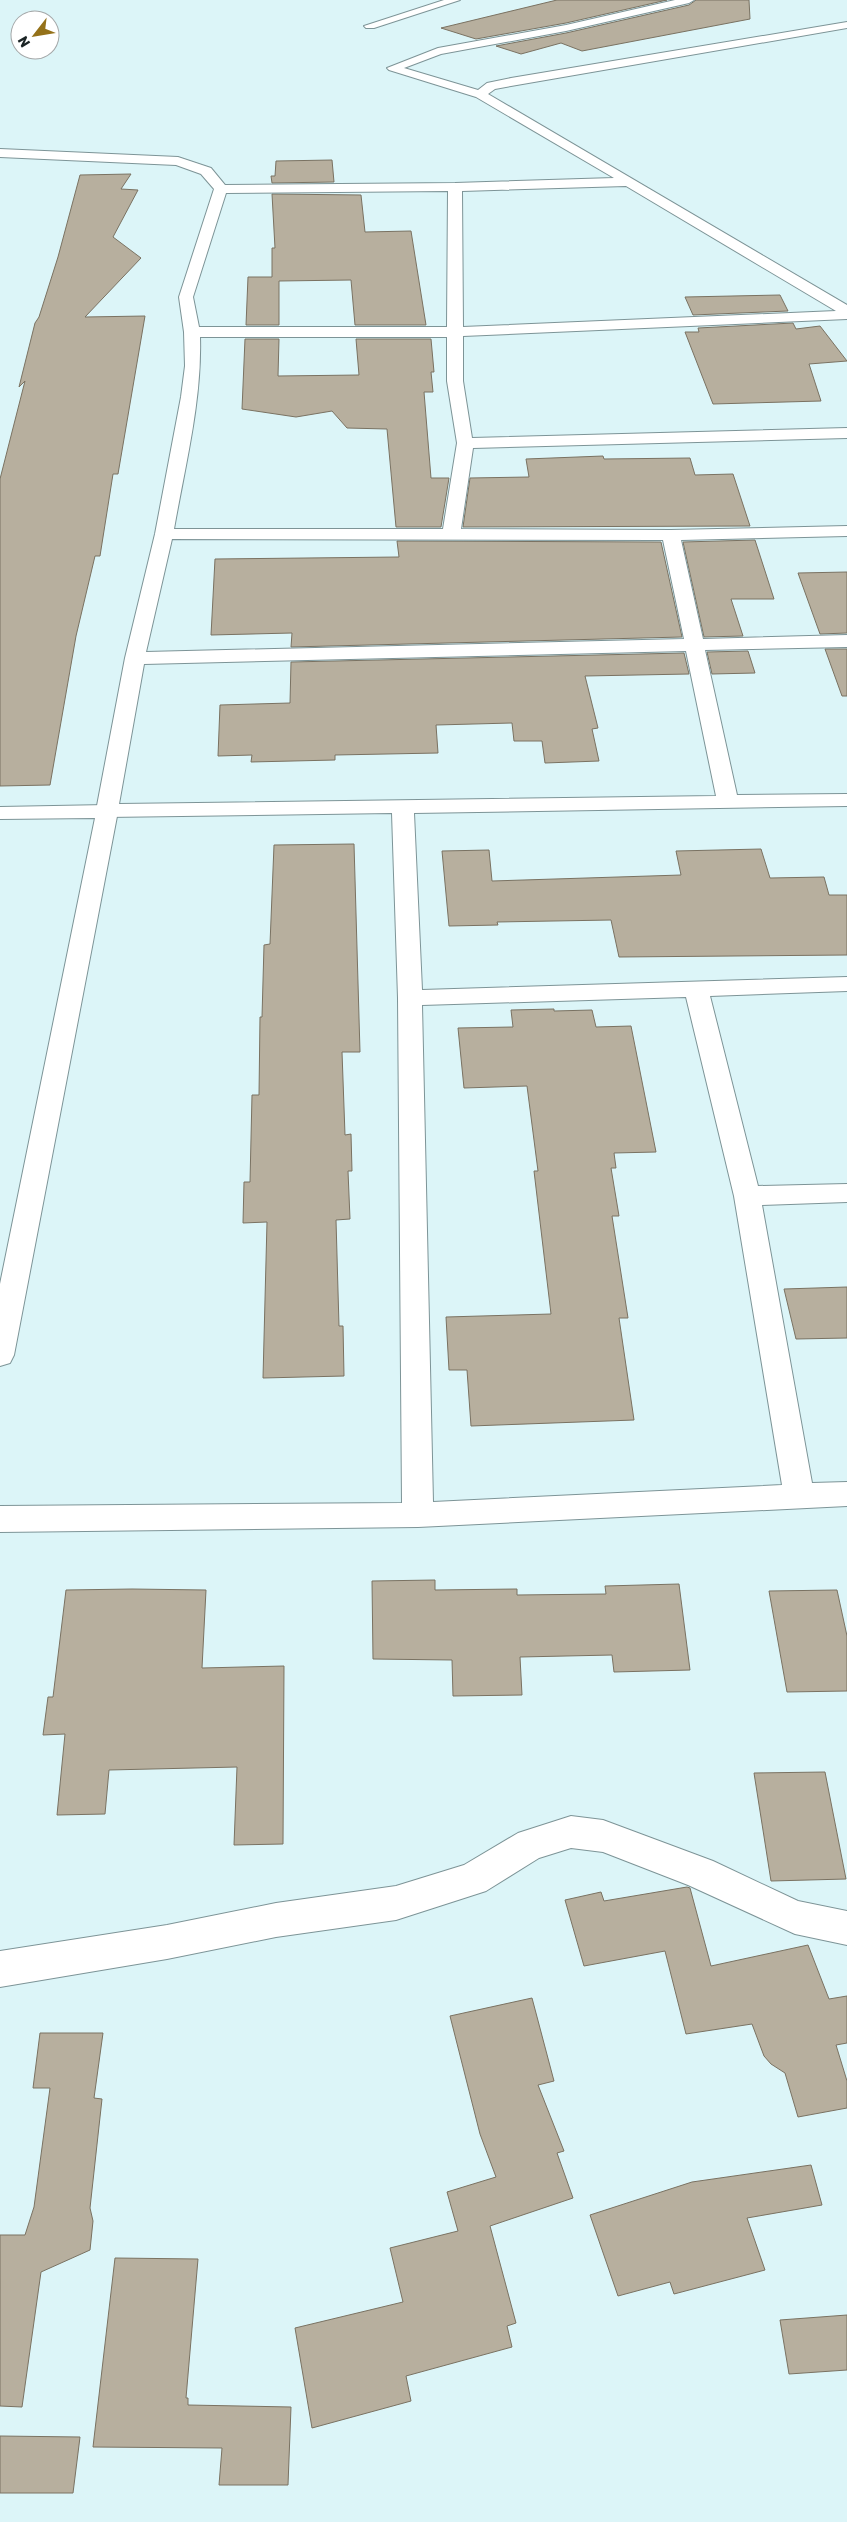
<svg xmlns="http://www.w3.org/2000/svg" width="847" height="2522" viewBox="0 0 847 2522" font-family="Rubik,sans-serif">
	<rect width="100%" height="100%" fill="#dcf5f8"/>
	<g fill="#b7af9e" stroke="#7a7262">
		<path d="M557,0H667L566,23L476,39L441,28Z"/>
		<path d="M696,0H749L750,19L582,51L561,43L521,54L496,46L566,33L689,5Z"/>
		<path d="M332,160L334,182L272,183L271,176H275L276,161Z"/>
		<path d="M131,174L121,189L138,190L113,237L141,258L85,317L145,316L118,474H113L100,556H95L76,636L50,785L0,786V479L25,381L19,387L35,323L39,317L58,257L80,175Z"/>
		<path d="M272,194L361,195L365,232L411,231L426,325H355L351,280L279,281V325H246L248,277H272V248H275Z"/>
		<path d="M780,295L788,311L693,315L685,297Z"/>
		<path d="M793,323L796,329L820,326L847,361L809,364L821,401L713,404L685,332H699L698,328Z"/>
		<path d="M245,339H279L278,376L359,375L356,339H431L434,372H431L433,392H424L431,478H449L441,527H396L387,429L347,428L332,411L296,417L242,409Z"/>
		<path d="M603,456L604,459L690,458L695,475L733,474L750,526L463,527L470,478L529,477L526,459Z"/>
		<path d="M755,540L774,599H731L743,636L704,637L683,542Z"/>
		<path d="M397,541L661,542L682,637L291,647L292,633L211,635L215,559L399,557Z"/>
		<path d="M847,572V633L820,634L798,573Z"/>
		<path d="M825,649H847V696H842Z"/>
		<path d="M748,651L755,673L712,674L707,652Z"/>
		<path d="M684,653L689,674L585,676L598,728L592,729L599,761L545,763L542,741H514L512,723L436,725L438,753L335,755V760L251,762L252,755L218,756L220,705L290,703L291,662Z"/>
		<path d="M354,844L360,1052H342L345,1135L351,1134L352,1171H348L350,1219L336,1220L339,1326H343L344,1376L263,1378L267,1222L243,1223L244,1182H250L252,1095H259L260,1017H262L264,945L270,944L274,845Z"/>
		<path d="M761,849L770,878L824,877L829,895H847V955L619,957L611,920L497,922L498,925L449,926L442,851L489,850L492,881L681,875L676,851Z"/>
		<path d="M554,1009V1011L592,1010L596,1027L631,1026L656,1152L614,1153L616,1168H611L619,1216H612L628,1318H619L634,1420L471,1426L467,1370H449L446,1317L551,1314L534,1171H538L527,1086L464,1088L458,1028L513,1027L511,1010Z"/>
		<path d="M847,1287V1338L796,1339L784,1289Z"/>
		<path d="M435,1580V1590L517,1589V1595L606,1594L605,1586L679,1584L690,1670L614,1672L612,1655L520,1657L522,1695L453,1696L452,1660L373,1659L372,1581Z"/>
		<path d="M132,1589L206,1590L202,1668L284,1666L283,1844L234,1845L237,1767L109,1770L105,1814L57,1815L65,1734L43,1735L48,1697H53L66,1590Z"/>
		<path d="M837,1590L847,1636V1691L787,1692L769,1591Z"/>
		<path d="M825,1772L846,1879L771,1881L754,1773Z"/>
		<path d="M687,1887L690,1888L711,1966L808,1945L829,1999L847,1996V2043L836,2045L847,2081V2108L798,2117L785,2073L771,2064L764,2056L752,2024L686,2034L665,1951L584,1966L565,1900L601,1892L604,1901Z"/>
		<path d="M532,1998L554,2081L538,2085L564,2151L557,2153L573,2198L490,2226L516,2323L507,2326L512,2347L406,2376L411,2401L312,2428L295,2328L403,2302L390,2248L458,2231L447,2192L496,2177L480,2134L450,2016Z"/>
		<path d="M40,2033H103L94,2098L102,2099L90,2208L93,2221L90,2250L41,2272L22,2407L0,2406V2235H25L34,2207L50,2088H33Z"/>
		<path d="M811,2165L822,2205L747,2218L765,2270L674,2294L670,2282L618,2296L590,2215L692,2182Z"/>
		<path d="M115,2258L198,2259L186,2398H188V2405L291,2407L288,2485H219L222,2448L93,2447Z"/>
		<path d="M847,2315V2370L789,2374L780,2320Z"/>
		<path d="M0,2436L80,2437L73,2493H0Z"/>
	</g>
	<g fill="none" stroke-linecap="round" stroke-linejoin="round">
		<defs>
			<g id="street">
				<path d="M444,0H460L374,28H366L364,26Z"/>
				<path d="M675,0H694L689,3L566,31L441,54L404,68L478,90L487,83L511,78L847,22V28L511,86L495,89L488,94L847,305V319L463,336V381L472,438L847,428V438L473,448L461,529L671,530L847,526V536L681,540L703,639L847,635V647L705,650L737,795L847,794V806L414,813L422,990L847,977V991L710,996L758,1186L847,1184V1202L762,1205L812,1483L847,1482V1506L418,1527L0,1532V1506L402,1503L398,998L392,813L107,817L99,816L96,811L125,658L155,534L181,397L185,366L184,332L179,297L214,189L201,174L176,165L0,157V149L178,157L211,168L225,185L455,183L614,178L476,97L389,70L387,68L438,48L566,25ZM626,186L836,311L463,327L462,191ZM448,191L447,327H199L193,297L226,193ZM200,337H447V381L457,443L443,529H174C185,466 202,401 200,337ZM172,539L663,540L684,639L146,652ZM686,651L716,796L119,804L144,664ZM686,997L734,1196L782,1485L433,1502L422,1005Z"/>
				<path d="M571,1816L603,1820L713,1861L798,1901L847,1911V1945L795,1934L688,1885L603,1852L571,1848L539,1858L486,1891L396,1920L276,1937L167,1959L0,1987V1951L167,1925L276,1903L396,1886L464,1865L518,1833Z"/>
			</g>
			<path id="secondary" d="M107,805L115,806L118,811L14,1355L10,1363L0,1366V1284L95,818L0,819V807Z"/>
		</defs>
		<use href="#street" stroke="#7d9497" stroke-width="2"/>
		<use href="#secondary" stroke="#7d9497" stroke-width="2"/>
		<use href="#street" fill="#fff" fill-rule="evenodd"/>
		<use href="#secondary" fill="#fff" fill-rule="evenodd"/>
	</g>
	<g transform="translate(35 35) rotate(239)"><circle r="24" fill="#ffffff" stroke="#a4a7a8"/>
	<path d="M0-4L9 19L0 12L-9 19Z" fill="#947119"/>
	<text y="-8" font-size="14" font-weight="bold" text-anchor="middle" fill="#1b2425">N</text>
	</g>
</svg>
